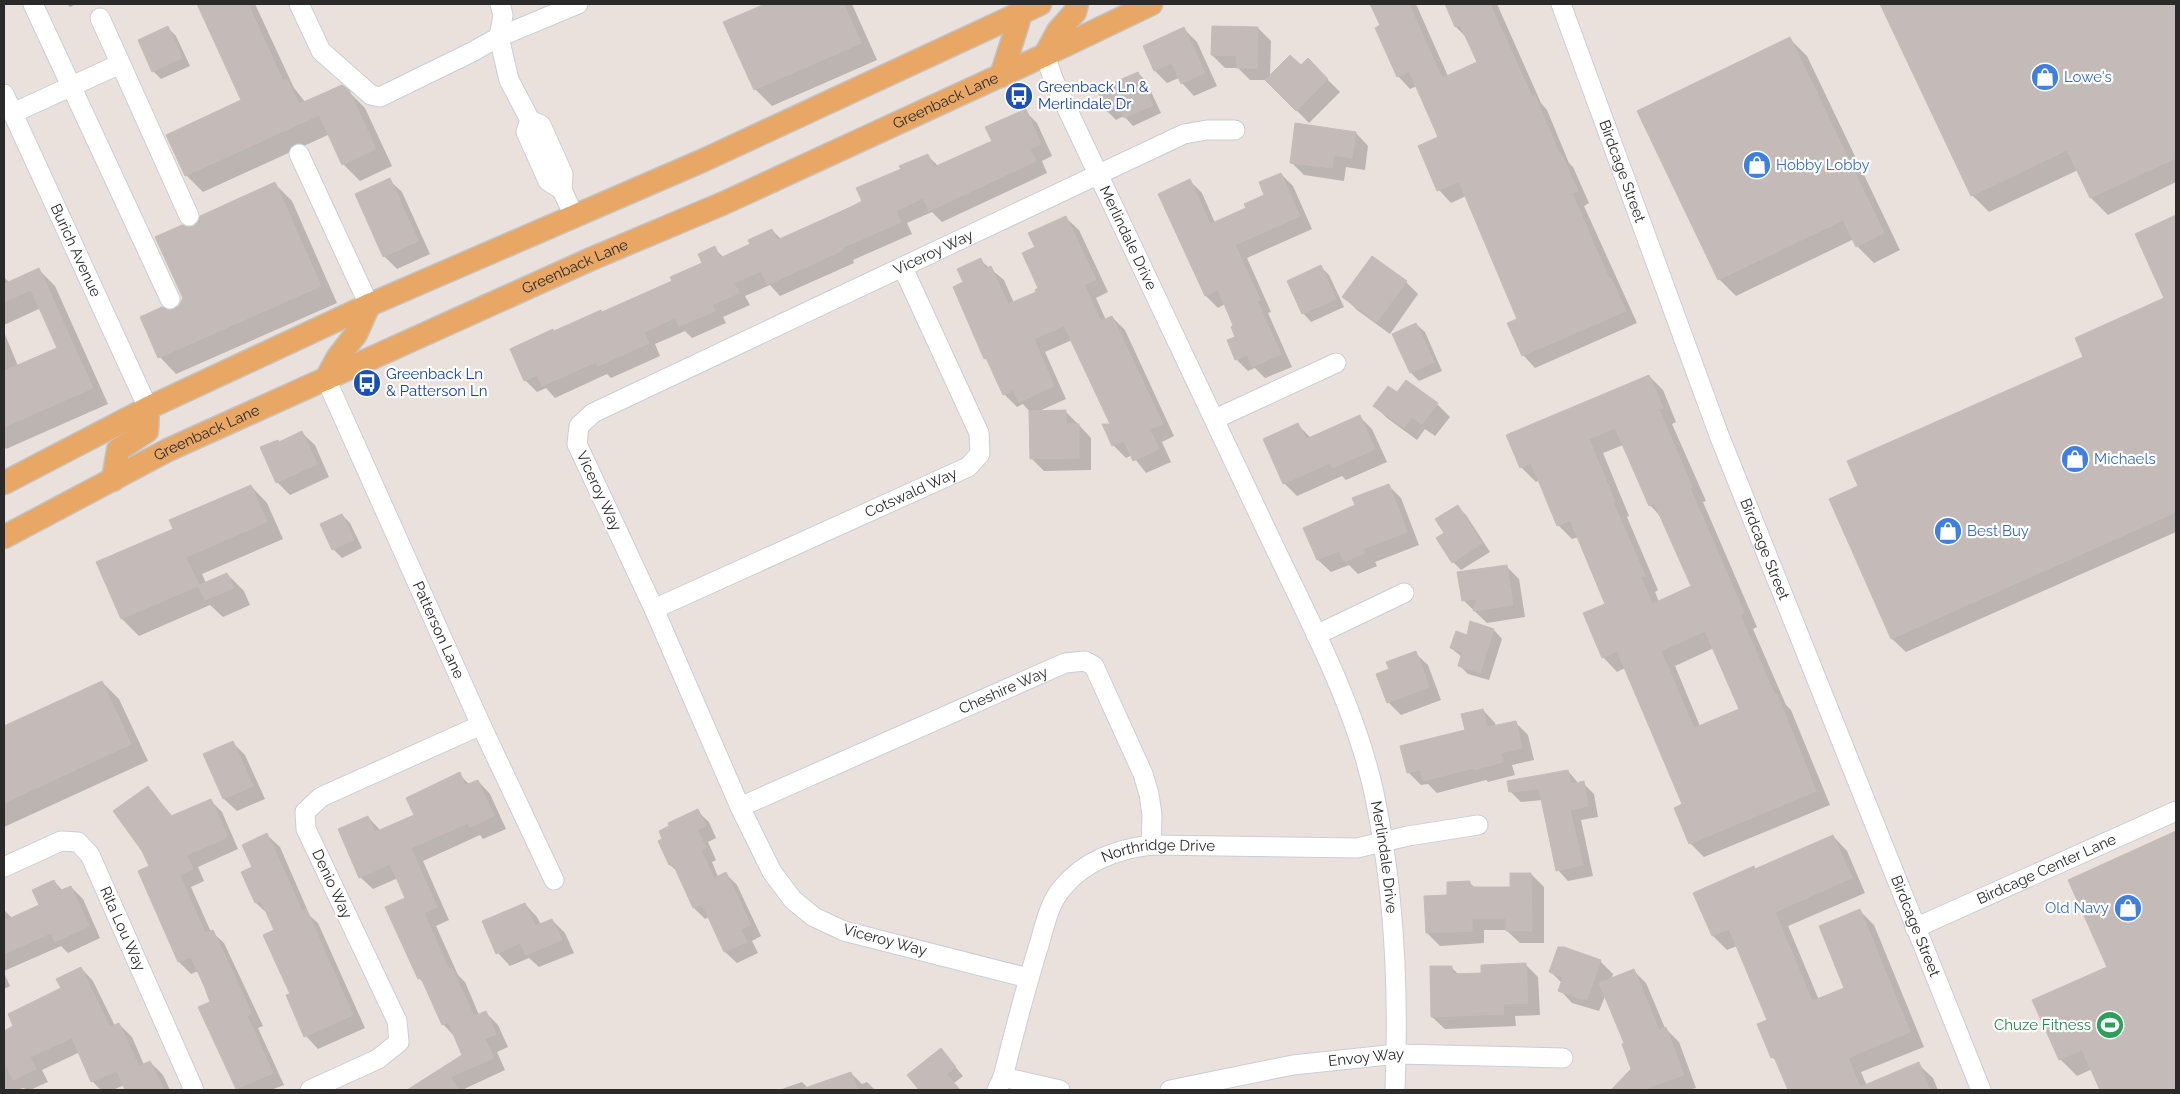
<svg xmlns="http://www.w3.org/2000/svg" width="2180" height="1094" viewBox="0 0 2180 1094" font-family="Raleway,sans-serif">
	<rect width="100%" height="100%" fill="#ebe1dc"/>
	<g fill="#0003" fill-rule="evenodd">
		<path d="M67,4H76L70,7Z"/>
		<path d="M198,4H255L294,88L306,103L348,91L365,108L392,166L360,181L343,164L330,134L203,192L186,175L243,101Z"/>
		<path d="M769,4H852L877,60L772,106L755,89L725,23Z"/>
		<path d="M1371,4H1416L1448,76L1478,63L1467,38L1456,27L1446,4H1497L1541,103L1547,110L1569,163L1573,167L1589,203L1584,206L1637,323L1535,368L1523,355L1519,320L1466,196L1451,203L1439,190L1440,138L1417,86L1410,89L1398,76L1381,26Z"/>
		<path d="M1881,4H2176V182L2108,215L2091,198L2078,170L1989,212L1972,195Z"/>
		<path d="M168,28L176,36L190,66L161,79L153,71Z"/>
		<path d="M1258,28L1271,41L1270,77L1301,67L1308,60L1340,92L1309,123L1267,80H1250L1238,68H1225L1212,55Z"/>
		<path d="M1184,29L1197,42L1217,86L1194,96L1182,83L1179,78L1167,83L1155,71Z"/>
		<path d="M1790,39L1807,56L1900,250L1874,263L1857,246L1854,239L1736,296L1719,279Z"/>
		<path d="M1138,73L1146,81L1161,113L1133,126L1124,116L1116,120L1108,112Z"/>
		<path d="M1025,111L1037,123L1052,156L1042,161L1047,173L942,222L932,212L907,223L912,234L853,260L854,263L780,296L770,285L745,296L750,305L723,317L726,323L692,338L685,331L655,344L660,356L611,378L607,374L555,398L546,388L537,392L525,380L554,333L674,281L703,263L714,248L724,258L751,245L772,230L781,239L863,201L902,169L928,156L938,166L993,142Z"/>
		<path d="M1356,133L1368,146L1365,170L1346,167L1344,181L1304,175L1291,162Z"/>
		<path d="M1281,174L1293,186L1312,229L1247,258L1271,312L1268,313L1292,367L1265,378L1255,368L1248,371L1236,359L1237,337L1235,326L1225,304L1218,308L1206,296L1190,181L1202,193L1215,223L1247,208L1266,195Z"/>
		<path d="M389,180L402,192L430,254L397,269L384,256Z"/>
		<path d="M275,184L292,201L337,303L176,374L160,357L142,317L180,307L184,298L187,228L195,227Z"/>
		<path d="M2176,217V532L1906,652L1892,639L1831,499L1860,487L2085,357L2165,299L2137,234Z"/>
		<path d="M1066,218L1079,230L1108,292L1096,298L1106,320L1112,317L1125,330L1174,436L1162,442L1171,462L1146,473L1132,455L1126,458L1113,445L1112,425L1072,340L1045,352L1066,399L1037,412L1065,411L1078,424L1091,438V470L1044,471L1031,458L1030,412L1023,404L1017,407L1004,394L990,363L986,358L955,287L965,283L980,260L1004,280L1014,303L1037,293L1039,289L1036,248Z"/>
		<path d="M1321,267L1329,275L1344,307L1311,322L1303,313Z"/>
		<path d="M39,270L55,286L108,404L6,449L4,447V332L18,366L59,349L41,308L4,325V277L10,283Z"/>
		<path d="M1406,282L1418,294L1390,334L1357,310L1344,297Z"/>
		<path d="M1416,324L1425,332L1442,371L1419,381L1411,373Z"/>
		<path d="M1649,376L1663,390L1676,422L1672,424L1706,501L1703,502L1757,627L1753,629L1786,705L1791,710L1830,805L1704,857L1690,843L1684,805L1625,668L1617,672L1603,657L1607,604L1578,537L1572,539L1558,525L1539,480L1536,482L1521,467ZM1623,445L1650,505L1661,517L1693,587L1659,602L1655,592L1658,590L1627,517L1629,516L1603,453ZM1714,648L1741,710L1700,726L1675,666Z"/>
		<path d="M1397,394L1437,404L1450,417L1435,436L1425,429L1417,440L1387,418L1375,406Z"/>
		<path d="M1360,417L1372,429L1387,462L1346,480L1342,476L1297,496L1284,483L1298,425L1311,438Z"/>
		<path d="M302,433L315,445L329,477L290,495L277,482L279,443Z"/>
		<path d="M1388,485L1401,498L1419,545L1375,562L1377,566L1358,574L1349,565L1331,572L1318,560L1305,529L1356,506Z"/>
		<path d="M251,486L267,503L283,539L202,574L206,583L227,574L244,591L250,605L223,617L210,605L139,636L122,619L98,563L175,530Z"/>
		<path d="M1458,507L1466,515L1490,552L1461,570L1453,562Z"/>
		<path d="M342,515L350,523L362,548L342,558L333,549Z"/>
		<path d="M1506,566L1519,579L1525,617L1487,623L1463,600Z"/>
		<path d="M1471,623L1494,630L1502,639L1489,680L1468,674L1459,665L1462,657L1451,648L1468,636Z"/>
		<path d="M1415,653L1428,665L1441,700L1401,715L1388,702L1391,669Z"/>
		<path d="M102,682L119,699L148,761L4,827V727Z"/>
		<path d="M1483,710L1495,723L1496,727L1515,722L1528,735L1534,760L1512,765L1515,775L1488,782L1486,780L1437,793L1428,784L1421,785L1409,773L1466,730Z"/>
		<path d="M232,742L245,755L265,799L237,811L224,799L204,755Z"/>
		<path d="M1568,771L1579,784L1583,783L1594,794L1598,817L1581,820L1593,876L1568,881L1558,870L1543,800L1521,802L1510,791Z"/>
		<path d="M459,774L470,785L478,781L490,794L506,829L483,839L480,835L423,861L449,920L436,926L458,975L465,982L479,1015L486,1013L498,1025L508,1047L497,1052L505,1070L462,1090H409L464,1055L455,1037L443,1024L425,985L419,978L407,898L398,878L373,889L360,877L368,817L381,831L415,815Z"/>
		<path d="M148,787L173,817L210,800L222,812L238,849L198,867L204,881L191,887L211,932H212L224,943L263,1026L258,1028L284,1085L271,1090H239L237,1088L211,1003L198,971L191,974L179,962L139,872L151,867Z"/>
		<path d="M697,811L709,822L716,838L708,842L716,860L712,862L718,877L726,874L737,885L761,936L752,941L758,953L737,963L725,952L709,917L705,919L694,908L678,872L670,865Z"/>
		<path d="M2176,832V1090H2102L2092,1069L2077,1076L2060,1059L2109,967L2070,880Z"/>
		<path d="M267,835L280,847L310,916L318,923L365,1028L318,1049L306,1036L291,994L276,931L269,915L256,903L243,873L254,868Z"/>
		<path d="M1833,836L1847,851L1865,893L1788,926L1819,1000L1846,989L1859,910L1874,925L1924,1047L1861,1072L1867,1086L1918,1064L1933,1078L1938,1090H1790L1778,1063L1772,1057L1769,1021L1737,946L1727,950L1713,936L1754,868L1756,870Z"/>
		<path d="M1531,874L1544,887V943H1520L1506,930H1484V943L1440,946L1427,933L1449,896L1469,882L1475,888L1511,889Z"/>
		<path d="M54,881L63,891L71,887L83,899L100,938L68,953L61,946L4,971V910L12,918L41,906Z"/>
		<path d="M525,904L537,917L541,925L552,920L565,933L574,953L539,967L529,958L510,966L498,953Z"/>
		<path d="M1600,961L1613,974L1611,980L1633,970L1646,983L1665,1028L1679,1042L1696,1088L1688,1090H1613L1633,1069L1626,1043L1606,994L1599,1011L1572,1003L1560,990L1562,983L1550,971Z"/>
		<path d="M1525,964L1538,977L1540,1015L1515,1016L1516,1026L1445,1029L1432,1017L1451,967L1459,975L1482,974Z"/>
		<path d="M81,968L93,981L115,1026L119,1024L132,1037L144,1065L150,1062L163,1075L170,1090H127L124,1085L113,1090H101L92,1081L80,1052L42,1070L48,1082L30,1090L23,1088L17,1090H4V1032L15,1027L63,989Z"/>
		<path d="M4,973L10,986L4,989Z"/>
		<path d="M941,1050L963,1076L954,1083L960,1090H921L909,1076Z"/>
		<path d="M851,1073L862,1084L867,1082L875,1090H779L802,1082L809,1089Z"/>
	</g>
	<g fill="#c4bbb9" stroke="#c6bcb6" fill-rule="evenodd">
		<path d="M197,4H248L283,81L287,79L299,104L342,85L349,90L376,149L342,165L319,115L185,176L166,135L241,100Z"/>
		<path d="M765,4H844L861,43L754,90L723,22Z"/>
		<path d="M1370,4H1409L1442,78L1477,62L1460,25L1455,27L1445,4H1490L1532,97L1535,95L1559,154L1561,153L1578,191L1572,193L1609,279L1611,278L1626,311L1522,356L1507,323L1517,319L1459,182L1437,191L1418,146L1438,137L1409,71L1397,77L1375,28L1380,25Z"/>
		<path d="M1880,4H2176V158L2090,198L2067,150L1971,196Z"/>
		<path d="M168,26L182,58L152,72L138,40Z"/>
		<path d="M1212,26L1258,27L1257,68H1236L1237,56L1211,55Z"/>
		<path d="M1184,27L1205,73L1181,84L1172,63L1154,71L1143,46Z"/>
		<path d="M1790,37L1884,233L1856,247L1843,220L1718,280L1637,111Z"/>
		<path d="M1290,55L1301,65L1308,58L1328,79L1296,111L1265,80Z"/>
		<path d="M1138,72L1153,105L1124,118L1119,107L1107,112L1097,90Z"/>
		<path d="M1026,109L1041,144L1030,149L1036,161L929,211L923,198L896,211L901,222L842,248L843,250L767,285L761,271L734,283L739,293L712,305L715,311L679,326L675,318L644,332L649,343L598,366L596,362L542,386L537,375L524,381L510,349L553,329L554,331L601,310L602,312L672,281L670,277L702,263L698,254L715,246L720,258L750,244L748,240L772,229L777,240L851,207L862,201L856,188L901,169L899,166L928,154L934,167L992,141L985,127Z"/>
		<path d="M1295,123L1356,132L1352,158L1334,155L1332,168L1290,163Z"/>
		<path d="M1281,173L1300,216L1235,245L1260,300L1257,301L1281,354L1252,367L1247,355L1235,360L1227,340L1235,337L1231,327L1233,325L1218,290L1205,296L1158,194L1190,179L1210,224L1246,208L1244,204L1264,195L1259,182Z"/>
		<path d="M390,178L418,241L383,257L355,194Z"/>
		<path d="M275,182L321,286L158,358L140,317L162,307L169,310L174,309L179,306L183,298L155,237L182,225L187,227L194,226L198,222L200,216Z"/>
		<path d="M2176,215V512L1891,639L1829,499L1858,486L1847,461L2083,357L2075,338L2164,298L2135,234Z"/>
		<path d="M1066,216L1096,280L1084,285L1101,321L1112,316L1163,424L1150,429L1159,449L1133,461L1124,441L1112,446L1102,424H1110L1064,326L1034,339L1054,386L1019,402L1013,390L1003,395L986,358L984,359L953,287L963,282L957,269L981,258L985,269L991,266L1008,304L1036,292L1035,290L1038,288L1022,253L1035,247L1028,233Z"/>
		<path d="M1372,256L1407,281L1377,322L1342,297Z"/>
		<path d="M1321,265L1336,299L1302,314L1287,281Z"/>
		<path d="M39,268L93,388L4,427V371L57,348L31,290L4,302V284Z"/>
		<path d="M1416,323L1434,362L1410,373L1392,334Z"/>
		<path d="M1649,375L1663,408L1659,409L1692,487L1690,488L1744,613L1740,615L1775,695L1777,694L1816,791L1689,844L1674,808L1682,804L1617,651L1602,658L1583,613L1605,604L1570,520L1557,526L1531,463L1520,468L1506,435ZM1615,428L1649,506L1654,503L1691,586L1652,604L1641,577L1645,576L1613,502H1615L1589,439ZM1705,631L1739,709L1694,728L1661,651Z"/>
		<path d="M1406,380L1438,403L1422,424L1412,417L1404,428L1373,406L1388,386L1397,392Z"/>
		<path d="M1066,410V424H1079V458L1030,459L1029,411Z"/>
		<path d="M1360,415L1375,449L1332,468L1330,463L1283,484L1263,439L1298,423L1306,439Z"/>
		<path d="M302,431L317,464L276,483L260,447L278,440L279,442Z"/>
		<path d="M1389,484L1407,532L1363,549L1365,553L1344,562L1339,551L1317,560L1303,528L1355,505L1352,498Z"/>
		<path d="M251,485L267,522L186,557L199,585L227,573L234,588L205,600L198,586L121,619L96,562L173,529L169,520Z"/>
		<path d="M1458,505L1482,543L1452,563L1436,538L1444,533L1435,519Z"/>
		<path d="M342,514L354,540L332,550L320,524Z"/>
		<path d="M1507,565L1513,605L1473,611L1477,599L1462,601L1457,572Z"/>
		<path d="M1470,621L1494,629L1480,673L1458,666L1462,652L1450,648L1456,631L1467,635Z"/>
		<path d="M1416,651L1429,687L1387,703L1376,674L1389,669L1386,662Z"/>
		<path d="M102,681L131,744L4,803V726Z"/>
		<path d="M1483,709L1487,727L1516,721L1522,748L1501,753L1503,762L1474,770V768L1423,781L1420,770L1407,773L1400,746L1465,730L1461,714Z"/>
		<path d="M233,741L253,786L223,799L203,754Z"/>
		<path d="M1568,770L1571,784L1584,781L1588,806L1570,810L1583,865L1556,871L1539,789L1509,792L1507,781Z"/>
		<path d="M460,772L465,785L478,780L494,816L470,827L468,823L411,848L437,907L424,913L449,969L452,968L474,1016L486,1011L496,1034L485,1039L494,1058L450,1077L459,1090H407L462,1055L448,1022L442,1025L421,978L418,979L385,907L405,898L390,864L359,878L338,829L368,816L375,832L414,815L406,798Z"/>
		<path d="M148,786L171,816L211,799L228,837L187,855L193,869L180,875L205,933L213,930L234,975L252,1014L247,1016L273,1073L236,1089L198,1007L210,1002L205,988L191,957L178,962L138,871L149,866L142,851L113,811Z"/>
		<path d="M698,809L706,826L697,830L706,848L701,850L714,878L726,872L751,925L741,929L747,942L724,952L702,904L693,908L673,864L669,865L658,841L662,839L659,831L669,826L668,823Z"/>
		<path d="M2176,831V1090H2100L2082,1050L2059,1060L2032,1000L2107,967L2068,880Z"/>
		<path d="M267,833L302,911L306,909L353,1015L304,1037L286,995L290,994L263,935L274,930L261,901L255,903L241,872L252,867L242,845Z"/>
		<path d="M1833,835L1852,878L1775,912L1812,1001L1844,988L1819,926L1860,909L1910,1032L1848,1058L1860,1087L1919,1062L1930,1090H1788L1774,1057L1771,1058L1757,1024L1767,1020L1729,929L1712,936L1693,893L1754,866L1755,869Z"/>
		<path d="M1510,873H1531L1532,931H1506V918H1472V931L1426,933L1424,896L1447,895V882L1470,881V887H1510Z"/>
		<path d="M54,880L59,891L71,886L89,926L55,942L51,933L4,954V921L39,905L32,890Z"/>
		<path d="M525,903L535,926L552,919L562,940L526,955L520,943L496,954L482,921Z"/>
		<path d="M1558,947H1564L1601,960L1587,999H1581L1558,991L1563,977L1549,972Z"/>
		<path d="M1526,963L1528,1003L1503,1004L1504,1014L1431,1017L1430,966H1452V974L1481,973V965Z"/>
		<path d="M81,967L110,1027L119,1023L139,1066L150,1061L164,1090H125L117,1071L91,1082L72,1038L30,1057L36,1069L13,1080L4,1060V1031L13,1026L8,1014L61,988L56,979Z"/>
		<path d="M1634,969L1659,1030L1666,1027L1684,1075L1642,1090H1611L1631,1069L1622,1044L1624,1043L1599,983Z"/>
		<path d="M941,1048L956,1067L947,1074L960,1090H919L907,1075Z"/>
		<path d="M851,1072L858,1090H806L805,1088Z"/>
	</g>
	<g fill="none" stroke-linecap="round" stroke-linejoin="round">
		<defs>
			<g id="minor">
				<path d="M33,4L170,299"/>
				<path d="M299,4L321,51L371,95L380,97L470,53L499,37L578,4"/>
				<path d="M500,4L503,15L499,37L509,80L530,120L541,125L563,174L562,190"/>
				<path id="s1" d="M1561,4L1719,435L1981,1090"/>
				<path d="M100,18L189,216"/>
				<path id="s2" d="M1045,55L1054,81C1123,228 1194,375 1263,523C1303,609 1354,700 1374,793C1395,891 1399,991 1395,1090"/>
				<path id="s3" d="M4,94L148,408"/>
				<path d="M13,113L120,64"/>
				<path d="M530,120L526,132L548,181L562,190L574,216"/>
				<path d="M299,154L369,305"/>
				<path id="s4" d="M326,379L481,725L554,880"/>
				<path d="M1215,419L1336,363"/>
				<path id="s5" d="M654,609L968,467L980,454L979,433L903,268"/>
				<path d="M1316,635L1404,593"/>
				<path id="s6" d="M740,807L1065,663L1085,661L1094,666L1143,774L1149,794L1152,815L1151,845"/>
				<path id="s7" d="M4,867L61,841L78,842L90,855L194,1090"/>
				<path id="s8" d="M1915,928L2176,811"/>
				<path id="s9" d="M1028,978L844,931L814,917L793,900L772,872L740,807L654,609L577,444L579,426L593,413L1184,134L1207,130H1235"/>
				<path d="M1003,1077L1060,1090"/>
				<path d="M310,1090L378,1059L399,1042L397,1021L306,829L305,812L321,797L481,725"/>
				<path id="s10" d="M997,1090L1003,1077C1014,1033 1025,989 1039,945C1045,925 1049,902 1064,886C1086,860 1119,849 1151,845L1357,848L1408,836L1478,825"/>
				<path id="s11" d="M1170,1090L1293,1065L1397,1054L1563,1058"/>
			</g>
			<g id="major">
				<path d="M1045,55L1058,31L1075,12L1077,4"/>
				<path d="M1001,76L1018,23L1020,13"/>
				<path d="M326,379L338,357L356,334L369,305"/>
				<path d="M113,480L118,450L147,431L148,408"/>
				<path d="M4,483L148,408L369,305L704,160L1040,4"/>
				<path id="s12" d="M4,537L168,450L591,259L724,203L1045,55L1151,4"/>
			</g>
		</defs>
		<use href="#minor" stroke="#c8ced7" stroke-width="21"/>
		<use href="#major" stroke="#c3c3c3" stroke-width="25"/>
		<use href="#minor" stroke="#fff" stroke-width="19"/>
		<use href="#major" stroke="#e8a764" stroke-width="22"/>
	</g>
	<defs>
		<symbol id="shop-disc" viewBox="-11 -11 22 22"><circle r="9.5" fill="#3f7fe0" stroke="#fff"/><path d="M-5-2.5h2.3a2.7 3.5 0 0 1 5.4 0H5L5.5 6h-11ZM-1.5-2.5h3a1.5 2.3 0 0 0-3 0Z" fill="#fff"/></symbol>
		<symbol id="bus-disc" viewBox="-11 -11 22 22"><circle r="9.5" fill="#1a4fb4" stroke="#fff"/><path d="M-5-6H5V4H4V6H2V4H-2V6H-4V4H-5ZM-3.5-4V0h7V-4ZM-3.5 1.2v1.5H-2V1.2ZM2 1.2v1.5H3.5V1.2Z" fill="#fff"/></symbol>
		<symbol id="stadium-disc" viewBox="-11 -11 22 22"><circle r="9.5" fill="#2e9e5b" stroke="#fff"/><path d="M0-5a6.5 5 0 1 0 0 10a6.5 5 0 1 0 0-10ZM-3.5-1.8h7v3.6h-7Z" fill="#fff"/></symbol>
	</defs>
	<g fill-rule="evenodd">
		<use href="#shop-disc" x="2029" y="61" width="32" height="32"/>
		<use href="#bus-disc" x="1003" y="80" width="32" height="32"/>
		<use href="#shop-disc" x="1741" y="149" width="32" height="32"/>
		<use href="#bus-disc" x="351" y="367" width="32" height="32"/>
		<use href="#shop-disc" x="2059" y="443" width="32" height="32"/>
		<use href="#shop-disc" x="1932" y="515" width="32" height="32"/>
		<use href="#shop-disc" x="2112" y="892" width="32" height="32"/>
		<use href="#stadium-disc" x="2094" y="1009" width="32" height="32"/>
	</g>
	<g text-anchor="middle" dominant-baseline="central" stroke-width="4.5" stroke-linejoin="round" paint-order="stroke">
		<g font-size="15" fill="#366cbe" stroke="#fff" text-anchor="start">
			<text x="2064" y="77">Lowe's</text>
			<text x="1776" y="165">Hobby Lobby</text>
			<text x="2094" y="459">Michaels</text>
			<text x="1967" y="531">Best Buy</text>
			<text x="2109" y="908" text-anchor="end">Old Navy</text>
		</g>
		<g font-size="15" fill="#164399" stroke="#fff" text-anchor="start">
			<text x="1038" y="87">Greenback Ln &amp;<tspan x="1038" dy="17">Merlindale Dr</tspan></text>
			<text x="386" y="374">Greenback Ln<tspan x="386" dy="17">&amp; Patterson Ln</tspan></text>
		</g>
		<g font-size="15" fill="#2a2a2a" stroke="#fff">
			<text stroke="none"><textPath href="#s12" startOffset="1038">Greenback Lane</textPath></text>
			<text stroke="none"><textPath href="#s1" startOffset="178">Birdcage Street</textPath></text>
			<text stroke="none"><textPath href="#s2" startOffset="201">Merlindale Drive</textPath></text>
			<text stroke="none"><textPath href="#s3" startOffset="172">Burich Avenue</textPath></text>
			<text stroke="none"><textPath href="#s9" startOffset="1169">Viceroy Way</textPath></text>
			<text stroke="none"><textPath href="#s12" startOffset="632">Greenback Lane</textPath></text>
			<text stroke="none"><textPath href="#s12" startOffset="228">Greenback Lane</textPath></text>
			<text transform="translate(599 491) rotate(65)">Viceroy Way</text>
			<text stroke="none"><textPath href="#s5" startOffset="282">Cotswald Way</textPath></text>
			<text stroke="none"><textPath href="#s1" startOffset="582">Birdcage Street</textPath></text>
			<text stroke="none"><textPath href="#s4" startOffset="275">Patterson Lane</textPath></text>
			<text stroke="none"><textPath href="#s6" startOffset="288">Cheshire Way</textPath></text>
			<text stroke="none"><textPath href="#s10" startOffset="321">Northridge Drive</textPath></text>
			<text stroke="none"><textPath href="#s2" startOffset="874">Merlindale Drive</textPath></text>
			<text stroke="none"><textPath href="#s8" startOffset="144">Birdcage Center Lane</textPath></text>
			<text transform="translate(332 884) rotate(65)">Denio Way</text>
			<text stroke="none"><textPath href="#s1" startOffset="988">Birdcage Street</textPath></text>
			<text stroke="none"><textPath href="#s7" startOffset="178">Rita Lou Way</textPath></text>
			<text transform="translate(885 940) rotate(15)">Viceroy Way</text>
			<text stroke="none"><textPath href="#s11" startOffset="199">Envoy Way</textPath></text>
		</g>
		<g font-size="15" fill="#27864d" stroke="#fff" text-anchor="end">
			<text x="2091" y="1025">Chuze Fitness</text>
		</g>
	</g>
	<rect width="2180" height="1094" fill="none" stroke="#2a2a2a" stroke-width="10"/>
</svg>
